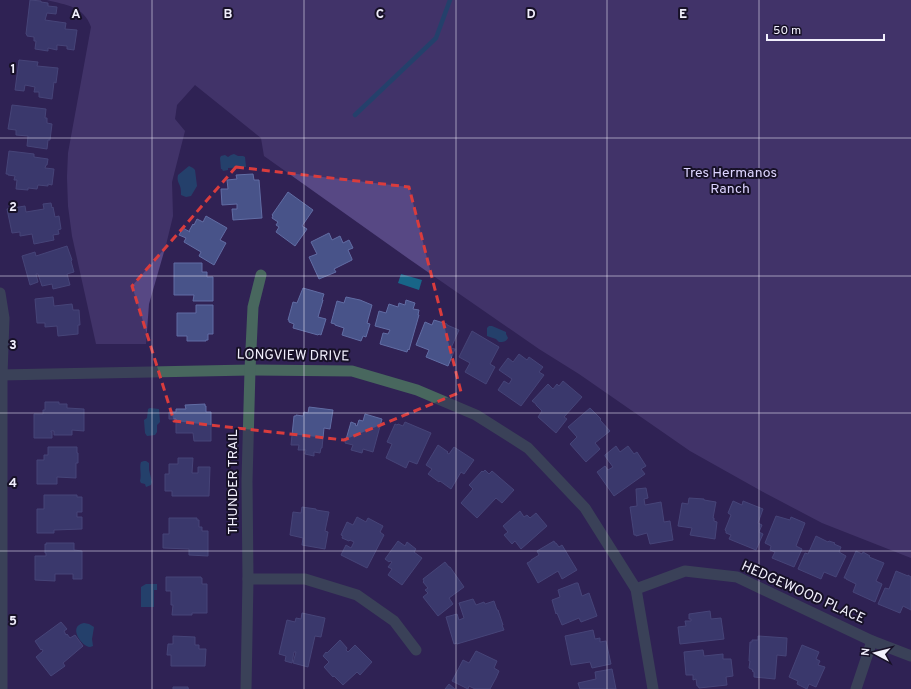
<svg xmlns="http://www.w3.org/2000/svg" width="911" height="689" viewBox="0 0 911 689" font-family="Overpass,sans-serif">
	<rect width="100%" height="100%" fill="#302254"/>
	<path fill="#574884" d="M47,0H911V558L822,523L765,493L690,451L579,374L539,349L409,259L264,156L261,138L195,85L177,105L175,119L185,131L172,182L173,216L166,245L149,304L146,344H96L72,236L68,206L67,177L68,153L91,27C84,6 66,5 47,0Z"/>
	<g fill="#186588">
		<path d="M234,154L238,156H243L245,157L246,167L228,168V170L223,171L222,169H221L220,158L221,156L225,155L228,157L231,155Z"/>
		<path d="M189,166L193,168L195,170L197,186L191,196L186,197L181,195C181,192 181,189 180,186C178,181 177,180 178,175Z"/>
		<path d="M401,274L422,280L419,290L398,283Z"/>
		<path d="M489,326H492L506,332V334L508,338C506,342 503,342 499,342L496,339L487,336V328Z"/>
		<path d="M150,408L159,409L160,422L157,425V432L155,435L147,436L145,433L144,420L147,418L148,409Z"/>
		<path d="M144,461H146L149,463V470L152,482L151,485L146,487L145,484L141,483L140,481C142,474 139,468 141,462Z"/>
		<path d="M146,584H157V590H154V607H141V587Z"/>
		<path d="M84,623L89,624L94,627L92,639L93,646C92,646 91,647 90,647C82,647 67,626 84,623Z"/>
	</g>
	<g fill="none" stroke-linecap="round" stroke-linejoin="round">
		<path stroke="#186588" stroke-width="4.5" d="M355,115L436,38L450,0"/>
	</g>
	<g fill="#485389" stroke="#616da4">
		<path d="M30,0L41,1V2L48,3V6L57,7L56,14L47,13L45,20L66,23L65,29L77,30L74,50L67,49V46L57,45V50L48,48V51L35,49L36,41H34V37L27,36V35L26,34Z"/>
		<path d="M19,60L38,62L37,66L58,68L56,83L54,82L52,99L39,97V92H34L35,87L25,85L24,91L15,90Z"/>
		<path d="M12,105L46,109L45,118H47V123L52,124L50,140H48L47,149L27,146L28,136L16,135V130L8,129Z"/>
		<path d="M9,151L34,154V157L48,159L47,165H46L45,168L54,169L52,185L48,184V186L38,185L37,189L28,188V190L16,189L17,180H14L15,176L8,175V174H6Z"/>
		<path d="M253,174L254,180H259L262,218L233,220L232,209H237V204L222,205L221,189H228L227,180L237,179L236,175Z"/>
		<path d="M288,192L313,210L302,226L307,229L295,246L276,232L279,227L276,225L278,222L272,218L273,216L272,215Z"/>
		<path d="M51,203L52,208L53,207L55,217L59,216L61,229L58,230L59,234L53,235L54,240L34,244L32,234L20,236V232L12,233L7,209L25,206L26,212L44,209L43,204Z"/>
		<path d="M206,216L227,228L220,240L226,243L214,265L199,256L201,252L184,242L186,238L179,235L183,228L190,232L189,231L193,224L194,225L197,219L203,222Z"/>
		<path d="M329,233L332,240L340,236L343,243L349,240L353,248L348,250L352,259V260L334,269L336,272L319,279L309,257L317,254L311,242Z"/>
		<path d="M67,246L72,260L71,261L74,272L67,274L70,285L53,289L52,284L42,286L38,274H36L38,282L30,285L22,256L35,252L36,256Z"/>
		<path d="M174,263H202V272H207V277H213V301H193L194,295H174Z"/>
		<path d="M303,288L324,294L322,300H323L318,317L326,319L321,335L319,334L318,335L293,328L294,324L289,322V320H288L293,302L297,303Z"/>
		<path d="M53,297L54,306L72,304L73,310H79L80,325H78V334L58,336L57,326L45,327V323H37L35,299Z"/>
		<path d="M346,297L360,300L372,305L367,323L370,324L366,337L363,336L361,341L342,335L344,328L335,325V324L331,323L337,301L344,303Z"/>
		<path d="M406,300L415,303L413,309L419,310L418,315H419L409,350L408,349L407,352L380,344L383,333L388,334L390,330L375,326L379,311L386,313L389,304L398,307L399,303L405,305Z"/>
		<path d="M196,305H213V334H208V340H206V341H187V336H177V313H196Z"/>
		<path d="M434,320L447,324V325L459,330L451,348L455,349L448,366L426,357L429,350L416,345L425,322L432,325Z"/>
		<path d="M472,331L499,347L490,364L495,367L486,384L465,372L470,363L459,357Z"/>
		<path d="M519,354L527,360L529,357L543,367L539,372L544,375L521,406L498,390L504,381L509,384L512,379L499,370L508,358L513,362Z"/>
		<path d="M563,381L582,397L564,417L567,419L556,433L538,417L542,411L536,405V404L532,401L548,384L553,389L557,384L559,386Z"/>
		<path d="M45,402H59V404H67V408L84,409V431L72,430V435H54V431H51V432H52V438H34V414H43V410H45Z"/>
		<path d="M205,404V406H206V412H211V441H194L193,433H176V419H169V412H176V409H186L185,405Z"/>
		<path d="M309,407L333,410L330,429L324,428L322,448H321L320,453L314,452V456L305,454L306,450H298L299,445H291L294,416H296V415L303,416L304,412L308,413Z"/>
		<path d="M590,408L601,419L600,420L610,431L595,443L600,449L586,462L570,444L577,437L568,427Z"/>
		<path d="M365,414L382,419L373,452L363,449L362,453L351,450L353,445L345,443L351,422L356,424L355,425L357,426L359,420L363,421Z"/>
		<path d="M405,422L431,433L417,464L409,461L406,468L386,458L392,444L387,442L395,424L397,425L398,424L403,426Z"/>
		<path d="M438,445L448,452L447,453L449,454L454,447L474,460L464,474L461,472L451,489L440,481L439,482L428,474L432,469L426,465Z"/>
		<path d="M616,446L620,452L628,446L634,454L637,452L646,466L641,469L645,474L614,496L597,472L605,466L608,470L613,467L605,456V455Z"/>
		<path d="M48,447H77V453H78V463H76V478L57,477V484H37V460H44V455H48Z"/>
		<path d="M178,458H193L192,473H198V467H210L209,496H172V491H165V474H169V464H178Z"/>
		<path d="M485,470L489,474L492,471L514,490L502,503L496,498L477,518L461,503L473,489L469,485L482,471L483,472Z"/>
		<path d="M646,488L648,498L644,499L645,505L661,502L664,522L670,521L673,540L650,544L647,533L636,536V535H634L630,507L637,506L636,489Z"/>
		<path d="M44,495H77V497H82V512H77V517H82V529L54,530V533H37V509H44Z"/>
		<path d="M689,498L704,499V500L716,502L713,518H714V521L717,522L715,539L690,535L692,528L678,526L682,503L688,504Z"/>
		<path d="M733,501L742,505L743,501L763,509L758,523L762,525L759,532L763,534L756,550L729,539L731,535L726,533V531L725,530L731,515L728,513Z"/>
		<path d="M302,507L316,509V510L329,512L325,531L328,532L325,549L302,545L303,538L290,535L293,512L301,513Z"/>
		<path d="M520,511L524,517L527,515L530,518L536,513L547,526L521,549L515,541L512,544L504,535L508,532L503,526Z"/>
		<path d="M776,516L790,520L791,517L805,523L796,546L802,549L794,567L772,558L775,552L770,550L771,546L765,543Z"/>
		<path d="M357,517L366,522L368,518L383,526L380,532L384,535L367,568L341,555L346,545L351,548L354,542L350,540L349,541L342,538L343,536L341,535L347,522L353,525Z"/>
		<path d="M169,518H197V520H199V527H202V531H208V556L189,555V549L163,548V534H169Z"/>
		<path d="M816,536L828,542L829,541L835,543L834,544L841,547L839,552L846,556L836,577L824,572L821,579L798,569L805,553L808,554Z"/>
		<path d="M398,541L405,546L407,542L416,549L414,552L422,558L402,585L388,575L392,569L388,567L392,562L390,561L389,562L385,559Z"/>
		<path d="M554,541L555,543H556L559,547L562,545L577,570L562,579L558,571L538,583L527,563L531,561V560L539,555L537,551Z"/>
		<path d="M46,543H74V550L82,551V579H73V574H55V581L35,580V556H46V553H45V544L46,545Z"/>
		<path d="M856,551L862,554L863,552L870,556L869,557L884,563L876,581L882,584L875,602L853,592L856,584L846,579V578H844Z"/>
		<path d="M445,562L449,567H450L464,587L449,598L453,604L438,616L423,597L428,593L425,590L428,588L423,582L424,581L423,579Z"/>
		<path d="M896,571L908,576V575L911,577V610L903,606L900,613L878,604L885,588L889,589Z"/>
		<path d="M166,577H201V578H202V584H207V613H192V615H172L173,605H171V591H166Z"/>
		<path d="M576,583H578L582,596L589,593L597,616L581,622L579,618L562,625L557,613L556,614L552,600L560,597L558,590Z"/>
		<path d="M473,599L476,605L484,602L485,604L494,601L497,610H498L503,625H502L504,630L457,644V643L454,644L446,617L457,614L459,620L464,618L459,603Z"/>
		<path d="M710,611L711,619L721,618L724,639L680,644L678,627L686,626L685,621H691V619H689V614Z"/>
		<path d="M302,613L325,618L321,637L315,636L308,667L293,663L296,652H294L292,663L285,661L286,656L279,654L287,620L295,622L296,618L301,619Z"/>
		<path d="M61,622L67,629L64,631L66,635L67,634L70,638L75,635L83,646L63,663L65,666L51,676L36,657L43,651L42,649L41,650L35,641Z"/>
		<path d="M593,630L595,639L600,638V642L606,641L611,664L592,668L590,662L571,665L565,636Z"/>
		<path d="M173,636L195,637V645H199V649H206L205,666H171V655H167L168,644H173Z"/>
		<path d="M758,636L787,638L786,656L777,655L775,679L754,677V672L752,671L753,670L749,668L750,661H749L750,642H752V640H758Z"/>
		<path d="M340,640L347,648L346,650L348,652L355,645L372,662L360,675L357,672L343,685L334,676L333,677L324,667L329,662L323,656L326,652L327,653Z"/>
		<path d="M802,645L819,652L816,659L820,661L818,665L825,667L816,687L809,684L807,689L797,684L798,681L789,677Z"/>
		<path d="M703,650L704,656L723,654V659H731L733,676L726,677L727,685L699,688L698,686H697L696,679L693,680V675H686L684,652Z"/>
		<path d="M476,651L497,661L494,668L499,671L496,678L490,689H475L469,686L468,689L452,681L463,660L469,663Z"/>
		<path d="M612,669L616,689H580L578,683L596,679L595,672Z"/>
		<path d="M449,684L455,689H445Z"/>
		<path d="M173,687H188V689H189H173Z"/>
	</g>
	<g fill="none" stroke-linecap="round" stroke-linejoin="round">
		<g stroke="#48675e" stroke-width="11">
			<path d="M0,293L4,318L2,375V689"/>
			<path d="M0,375L250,370L352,371L417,390L476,415L528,448L585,508L636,589L653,689"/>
			<path d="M248,579H305L357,595L394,621L416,650"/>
			<path d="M636,589L685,571L737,577L872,641L911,656"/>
			<path d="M246,689L248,579L247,481L250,370L253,307L261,275"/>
			<path d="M856,689L872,641"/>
		</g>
	</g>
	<path d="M0 0H911V689H0ZM236,167L409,187L461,392L344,440L174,421L132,286Z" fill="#302254" fill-opacity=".55" fill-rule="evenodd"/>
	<path fill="none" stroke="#d93c3d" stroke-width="3" stroke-dasharray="8 5" stroke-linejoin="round" d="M236,167L409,187L461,392L344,440L174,421L132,286Z"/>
	<path fill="none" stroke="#f1effc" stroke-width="1" stroke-opacity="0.55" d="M152,0V689M304,0V689M456,0V689M607,0V689M759,0V689M0,138H911M0,276H911M0,413H911M0,551H911"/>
	<g text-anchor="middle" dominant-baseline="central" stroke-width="4" stroke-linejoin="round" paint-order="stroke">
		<g font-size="14" fill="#ddd5ff" stroke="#171127">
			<text x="730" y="173">Tres Hermanos<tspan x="730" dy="16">Ranch</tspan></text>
		</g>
		<g font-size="14" fill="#f1effc" stroke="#171127">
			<text transform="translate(293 356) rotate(1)">LONGVIEW DRIVE</text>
			<text transform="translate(233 482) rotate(-90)">THUNDER TRAIL</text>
			<text transform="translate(803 593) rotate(24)">HEDGEWOOD PLACE</text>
		</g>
	</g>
	<g font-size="13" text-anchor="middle" font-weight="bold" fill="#f1effc" stroke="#171127" stroke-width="4" stroke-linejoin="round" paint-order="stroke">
		<text x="76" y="18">A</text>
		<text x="228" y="18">B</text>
		<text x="380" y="18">C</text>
		<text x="531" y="18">D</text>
		<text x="683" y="18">E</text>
		<text x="13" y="73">1</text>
		<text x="13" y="211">2</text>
		<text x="13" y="349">3</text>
		<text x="13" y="487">4</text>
		<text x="13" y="625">5</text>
	</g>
	<g transform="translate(875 653) rotate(277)" stroke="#171127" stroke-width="3" paint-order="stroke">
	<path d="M0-3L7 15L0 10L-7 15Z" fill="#f1effc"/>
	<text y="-6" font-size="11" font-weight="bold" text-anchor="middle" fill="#f1effc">N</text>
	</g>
	<path d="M767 34v6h117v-6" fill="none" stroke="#f1effc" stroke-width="2"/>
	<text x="773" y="34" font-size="12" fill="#f1effc" stroke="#171127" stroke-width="3" paint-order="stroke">50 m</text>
</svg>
